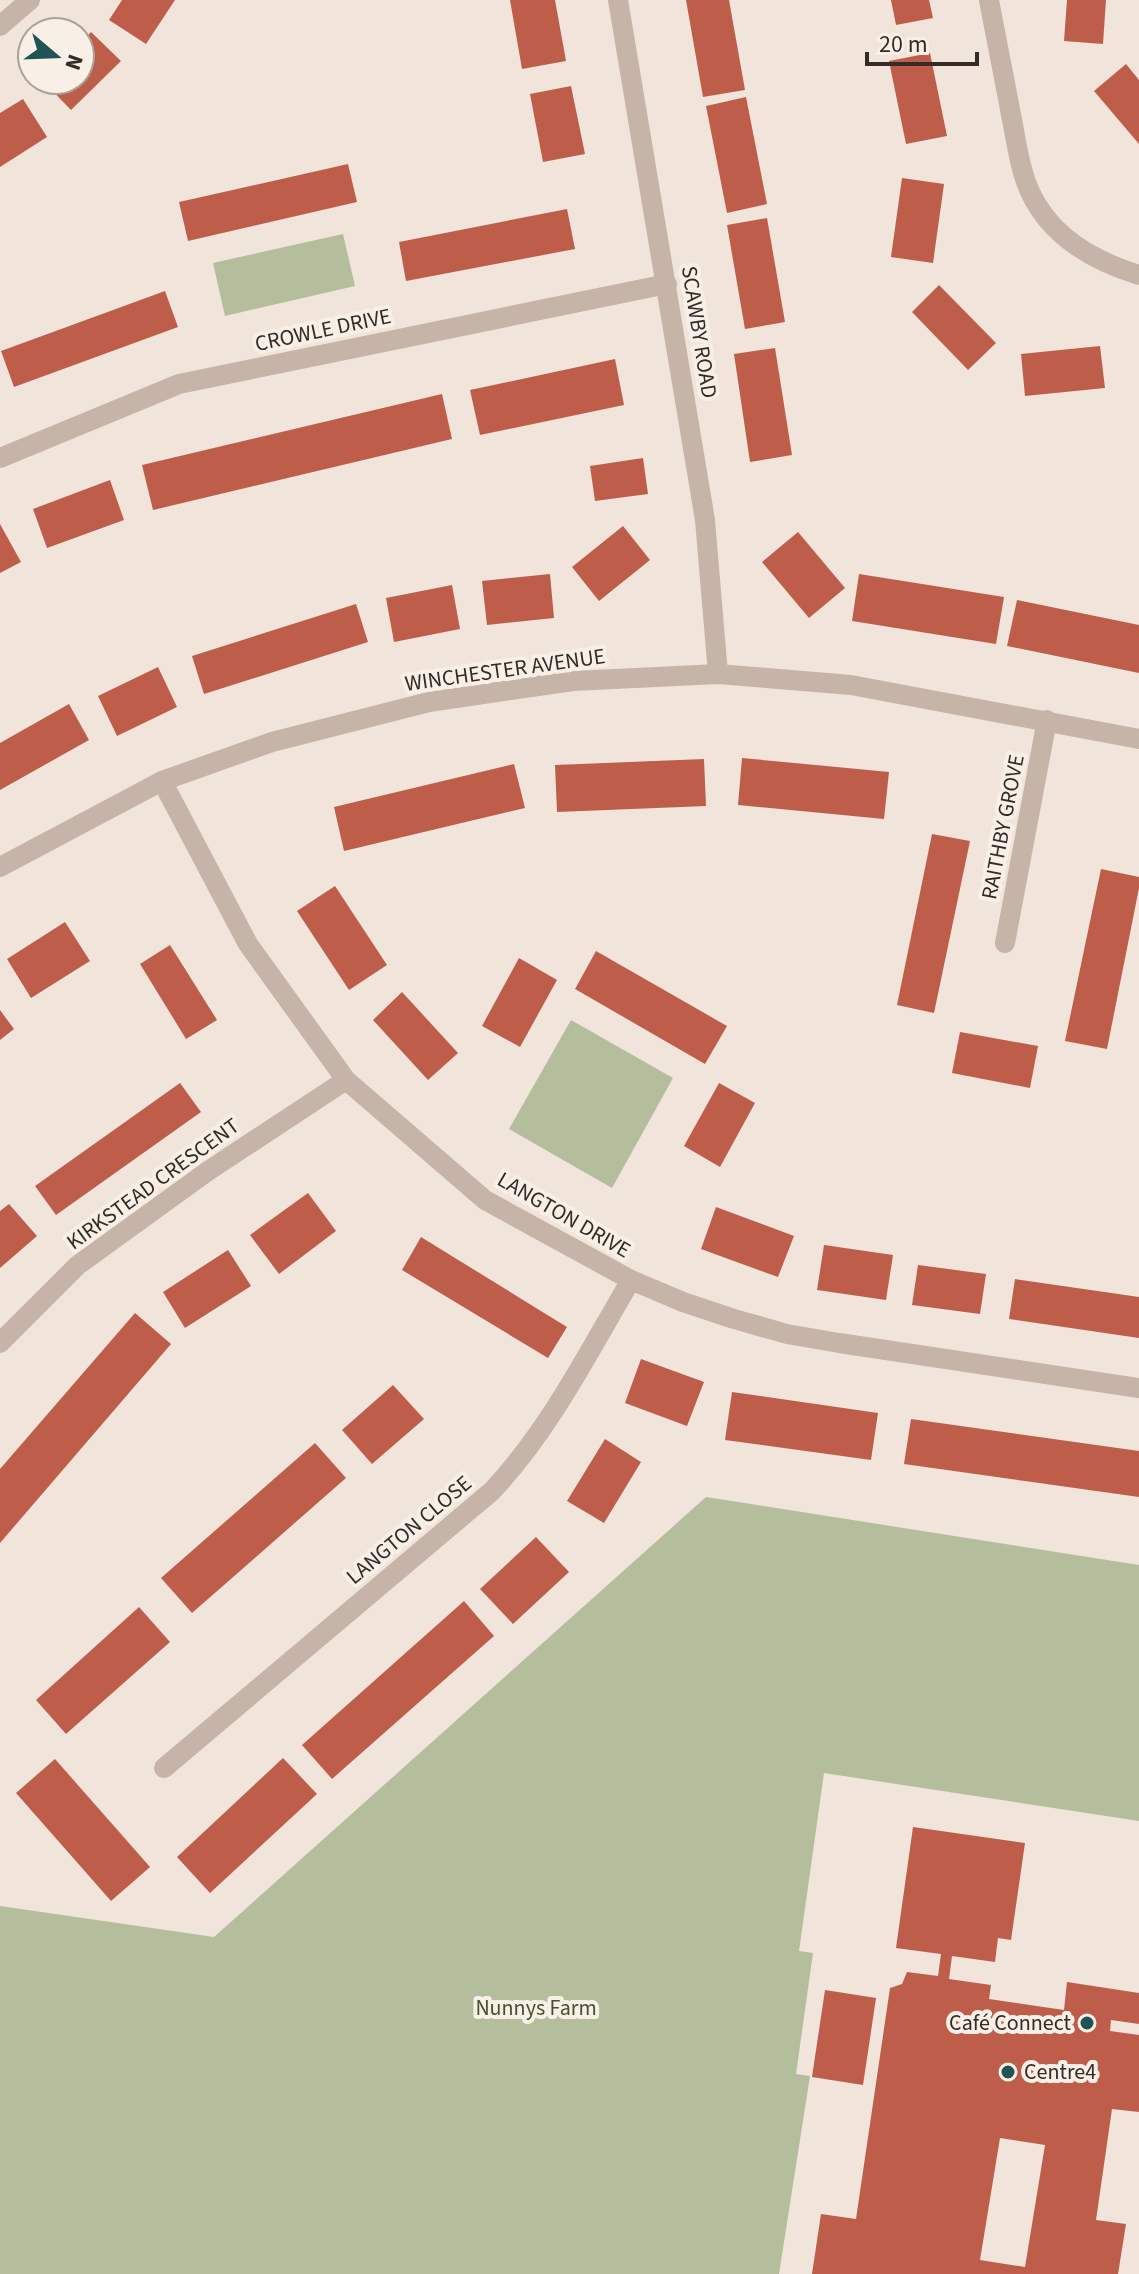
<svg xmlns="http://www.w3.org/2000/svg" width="1139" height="2274" viewBox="0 0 1139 2274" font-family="'Source Sans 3',sans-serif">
	<rect width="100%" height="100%" fill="#f0e4db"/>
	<g fill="#b5be9c">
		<path d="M343,234L355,286L225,316L213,263Z"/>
		<path d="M571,1020L673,1078L612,1188L509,1129Z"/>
		<path d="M706,1497L1139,1565V1821L824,1773L799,1951L813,1953L796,2074L810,2076L779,2274H0V1906L214,1937Z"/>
	</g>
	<g fill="#be5e4a" fill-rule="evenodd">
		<path d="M122,0H175L146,44L109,20Z"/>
		<path d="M510,0H555L566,61L522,69Z"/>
		<path d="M686,0H729L745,90L703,97Z"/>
		<path d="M891,0H929L933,18L896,25Z"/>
		<path d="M1067,0H1106L1103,44L1064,41Z"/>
		<path d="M91,32L121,61L71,110L42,80H80V43Z"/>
		<path d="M930,53L947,136L906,144L889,61Z"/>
		<path d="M1126,64L1139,80V144L1094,91Z"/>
		<path d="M571,86L585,154L543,162L530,94Z"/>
		<path d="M746,97L767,204L727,213L706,106Z"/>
		<path d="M23,99L47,137L0,167V113Z"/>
		<path d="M348,164L357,202L188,241L179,202Z"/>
		<path d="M902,178L944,184L933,263L891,257Z"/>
		<path d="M567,209L575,249L406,281L399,242Z"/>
		<path d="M767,218L785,322L745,329L727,225Z"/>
		<path d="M939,285L996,343L968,370L912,312Z"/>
		<path d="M165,291L178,327L14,387L1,351Z"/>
		<path d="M1100,346L1105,388L1025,396L1021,354Z"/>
		<path d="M775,348L792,455L750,462L734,354Z"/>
		<path d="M615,359L624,405L480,435L470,390Z"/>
		<path d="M442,394L452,439L153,510L142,465Z"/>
		<path d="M643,458L648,494L595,501L590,466Z"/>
		<path d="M110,480L124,520L47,548L33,509Z"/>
		<path d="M0,524L21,562L0,573Z"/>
		<path d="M623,526L650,560L599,601L572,567Z"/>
		<path d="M798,532L845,588L809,618L762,562Z"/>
		<path d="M550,574L554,618L487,625L482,581Z"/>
		<path d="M859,574L1004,597L996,644L852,621Z"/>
		<path d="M452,585L460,629L394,642L386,598Z"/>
		<path d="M1017,600L1139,625V673L1007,646Z"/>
		<path d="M356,604L368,642L204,694L192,656Z"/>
		<path d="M158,667L177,707L117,736L98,696Z"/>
		<path d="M69,704L89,740L0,790V743Z"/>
		<path d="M742,758L889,772L884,819L738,805Z"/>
		<path d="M704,759L706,806L557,812L555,765Z"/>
		<path d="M514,764L525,808L344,851L334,807Z"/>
		<path d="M932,834L970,841L934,1013L897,1005Z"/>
		<path d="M1101,869L1139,877V888L1107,1049L1065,1041Z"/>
		<path d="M335,886L387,965L349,990L297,911Z"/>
		<path d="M65,922L90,961L31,998L7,959Z"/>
		<path d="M170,945L217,1020L186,1039L140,964Z"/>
		<path d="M596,951L727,1026L705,1064L575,989Z"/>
		<path d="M519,958L557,980L520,1047L482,1026Z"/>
		<path d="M402,992L458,1053L428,1080L373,1020Z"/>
		<path d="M0,1010L14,1029L0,1040Z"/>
		<path d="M960,1032L1038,1046L1030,1088L952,1073Z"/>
		<path d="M180,1083L201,1112L56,1215L35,1186Z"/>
		<path d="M719,1083L755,1103L720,1167L684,1146Z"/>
		<path d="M308,1193L336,1231L279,1274L250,1235Z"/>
		<path d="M9,1204L37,1236L0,1268V1211Z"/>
		<path d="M716,1207L794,1236L778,1277L701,1249Z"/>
		<path d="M421,1237L567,1327L548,1358L402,1270Z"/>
		<path d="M824,1245L893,1255L886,1300L817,1290Z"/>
		<path d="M228,1250L251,1286L185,1328L163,1292Z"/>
		<path d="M918,1265L986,1274L980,1314L912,1305Z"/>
		<path d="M1015,1279L1139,1297V1338L1009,1319Z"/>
		<path d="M135,1313L171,1344L0,1543V1469Z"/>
		<path d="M641,1359L704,1382L687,1426L625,1403Z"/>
		<path d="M393,1385L424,1419L372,1464L342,1430Z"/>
		<path d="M732,1392L878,1413L871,1460L725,1440Z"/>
		<path d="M911,1419L1139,1451V1497L904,1464Z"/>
		<path d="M605,1439L641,1462L604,1523L567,1501Z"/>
		<path d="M315,1443L346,1478L192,1613L161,1578Z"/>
		<path d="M536,1537L569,1572L513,1624L480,1589Z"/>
		<path d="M464,1601L494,1636L332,1779L302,1745Z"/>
		<path d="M139,1607L170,1642L66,1734L36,1700Z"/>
		<path d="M283,1758L317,1794L210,1893L177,1857Z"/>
		<path d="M55,1759L150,1867L111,1901L16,1793Z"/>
		<path d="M913,1827L1025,1843L1011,1940L998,1938L995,1962L952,1956L949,1979L991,1985L989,1999L1064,2010L1067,1982L1139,1993V2024L1111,2020L1110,2031L1139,2035V2112L1112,2109L1096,2220L1126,2224L1118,2274H812L821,2214L856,2219L890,1988L902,1984L907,1972L938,1976L941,1954L896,1948ZM1000,2138L1045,2145L1025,2267L980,2260Z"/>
		<path d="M825,1990L876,1998L863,2085L812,2077Z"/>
	</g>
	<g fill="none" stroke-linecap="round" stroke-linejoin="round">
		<g stroke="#c7b4a8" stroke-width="20">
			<path d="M618,0L705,520L718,674"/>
			<path d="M989,0C996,38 1004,76 1011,115C1015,133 1017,151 1022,169C1037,228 1084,258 1139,275"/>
			<path d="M0,26L30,0"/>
			<path d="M0,458L179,384L667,284"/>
			<path d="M162,781L248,944L346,1080L485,1200L631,1280L683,1302L734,1319L787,1334L839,1343L1139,1388"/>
			<path d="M0,867L162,781L272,742L429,702L573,681L718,674L851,685L1139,739"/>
			<path d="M1005,943L1047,720"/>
			<path d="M0,1343L78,1265L208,1171L346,1080"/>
			<path d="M164,1768L492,1491C550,1429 588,1353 631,1280"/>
		</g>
	</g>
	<g fill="#205353" stroke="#f8efe7" stroke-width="3">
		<circle cx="1087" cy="2023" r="8"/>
		<circle cx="1008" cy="2072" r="8"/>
	</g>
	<g text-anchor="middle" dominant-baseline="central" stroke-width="8" stroke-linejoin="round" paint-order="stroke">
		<g font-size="22" fill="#342b28" stroke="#f8efe7">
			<text transform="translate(323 330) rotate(-12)">CROWLE DRIVE</text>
			<text transform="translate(699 332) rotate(81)">SCAWBY ROAD</text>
			<text transform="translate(505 670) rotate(-8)">WINCHESTER AVENUE</text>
			<text transform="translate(1003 827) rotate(-79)">RAITHBY GROVE</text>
			<text transform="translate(153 1184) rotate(-36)">KIRKSTEAD CRESCENT</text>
			<text transform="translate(564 1215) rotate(30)">LANGTON DRIVE</text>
			<text transform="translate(409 1530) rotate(-40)">LANGTON CLOSE</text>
		</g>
		<g font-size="22" fill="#47512d" stroke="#f8efe7">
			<text x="536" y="2008">Nunnys Farm</text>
		</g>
		<g font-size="22" fill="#342b28" stroke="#f8efe7" text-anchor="end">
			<text x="1071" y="2023">Café Connect</text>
			<text x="1024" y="2072" text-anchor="start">Centre4</text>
		</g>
	</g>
	<g transform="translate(56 56) rotate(109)"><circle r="38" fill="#f8efe7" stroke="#aaa19b" stroke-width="2"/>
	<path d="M0-6L14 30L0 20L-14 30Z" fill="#205353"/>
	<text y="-12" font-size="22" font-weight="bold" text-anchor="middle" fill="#342b28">N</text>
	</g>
	<path d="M867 52v12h110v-12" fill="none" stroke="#342b28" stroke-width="4"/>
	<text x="879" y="52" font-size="24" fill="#342b28" stroke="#f8efe7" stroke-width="6" paint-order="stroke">20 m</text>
</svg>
